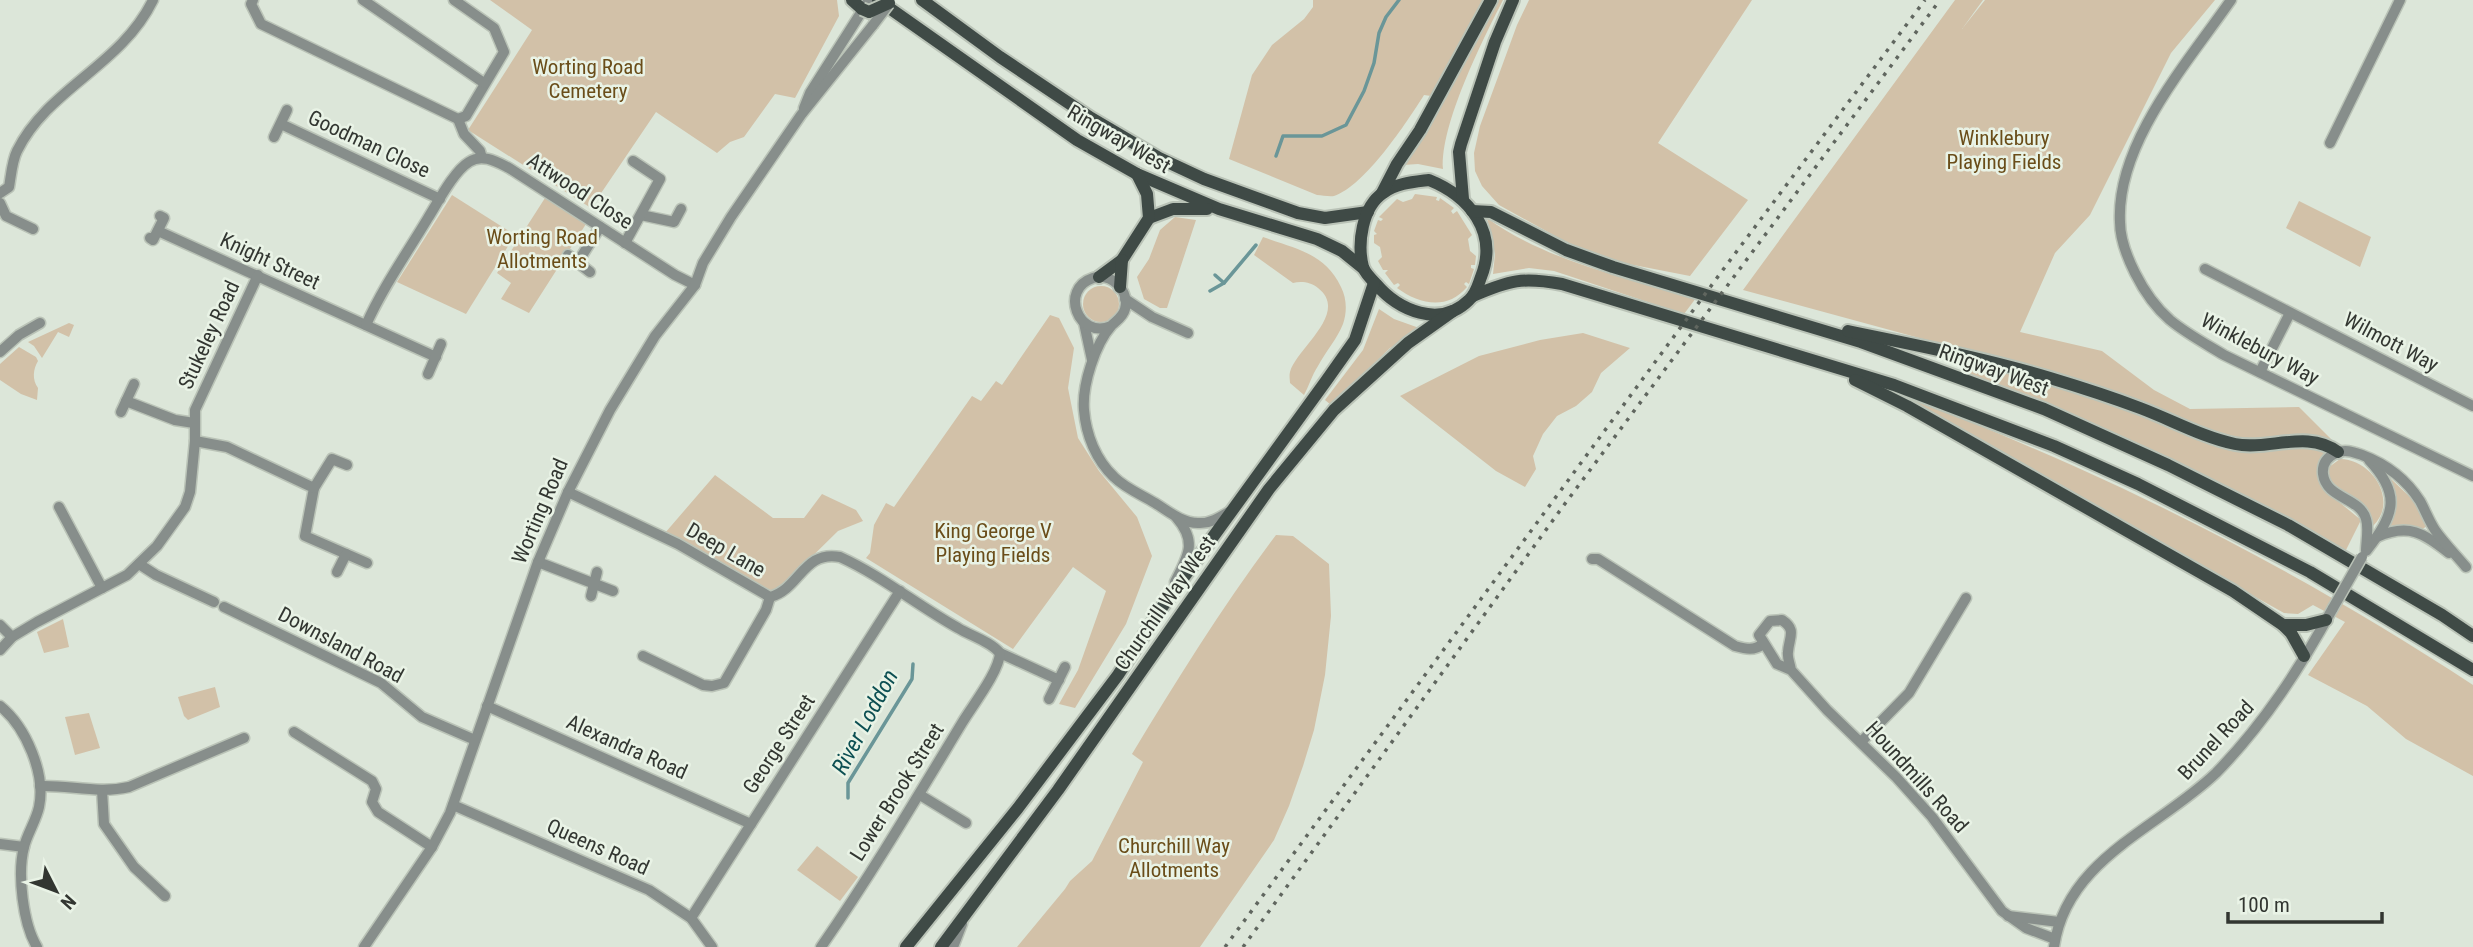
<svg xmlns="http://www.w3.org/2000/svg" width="2473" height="947" viewBox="0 0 2473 947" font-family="'Roboto Condensed',sans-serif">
	<rect width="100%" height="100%" fill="#dce6d9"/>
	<g fill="#d2c1a8">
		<path d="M490,0H837L839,16L795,98L775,94L744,137L730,142L717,153L656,112L591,208L468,130L532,30Z"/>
		<path d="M1313,0H1484L1431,96L1424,95C1407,122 1365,186 1334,196C1329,197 1322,195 1317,195L1229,159L1252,75L1272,45L1304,19L1313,7Z"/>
		<path d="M1496,0H1503C1482,41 1440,125 1443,169L1418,164L1403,165Z"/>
		<path d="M1529,0H1752L1658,143L1748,200L1690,276L1608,260L1586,253L1499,205L1482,186L1475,171L1474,153L1480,126L1517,25Z"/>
		<path d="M1955,0H1983L1962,29L1985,0H2215L2171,53L2090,215L2055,253L2020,332L2102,351L2154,390L2190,409L2299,407L2335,443L2318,470L2322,488L2361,520L2345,552L2201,475L1970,374L1964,369L1965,362L1945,345L1743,290Z"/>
		<path d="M1415,194L1437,197L1436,200L1439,201L1440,198L1454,208L1451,211L1453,214L1457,211L1472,235L1468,239L1470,251L1476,256L1475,265H1471V268L1474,269L1469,284L1466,282L1464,284L1467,287C1447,311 1419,304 1397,288L1400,285L1398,283L1394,285L1385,273L1388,270H1383L1378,261L1382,257L1380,247L1374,243V235L1377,234L1374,231L1378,220L1381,221L1383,219L1379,217L1397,199L1403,202L1412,199Z"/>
		<path d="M452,195L515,235L466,314L397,282Z"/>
		<path d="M545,198L586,224L529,313L501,299L511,283L497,273Z"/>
		<path d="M2299,201L2371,237L2360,267L2286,228Z"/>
		<path d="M1175,217L1196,220L1167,308H1160L1144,299L1137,277L1149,259L1160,230Z"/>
		<path d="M1487,218C1546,261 1627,278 1696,298L1684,314L1554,271L1529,268L1493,274L1495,254Z"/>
		<path d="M1263,237C1296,249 1325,253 1341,287C1347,299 1347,312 1343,324C1337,339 1326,351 1318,366C1312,375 1309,386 1304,395L1290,383C1290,380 1289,376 1290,372C1296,349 1350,313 1318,288C1311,282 1301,281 1293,283L1254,255Z"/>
		<circle cx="1101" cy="304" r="18"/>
		<path d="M1379,309L1394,319L1422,329L1390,348L1331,405L1325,400L1363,350Z"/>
		<path d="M1050,315L1059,318L1074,348L1068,388L1078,438L1099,471L1137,517L1152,556L1126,624L1075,708L1059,704L1078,670L1106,591L1073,567L1013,649L866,558L870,553L874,525L886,503L894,507L972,396L981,401L996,381L1002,385Z"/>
		<path d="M69,323L74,325L69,337L58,332L42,358L34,346L28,342Z"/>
		<path d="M1583,333L1630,348L1601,373L1592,392L1576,406L1557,416L1543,434L1533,456L1536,469L1525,487L1496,471L1400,396L1479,356L1540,340Z"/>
		<path d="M19,347L36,357L38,361C33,369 32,380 38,388L37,400L21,394L0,380V364Z"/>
		<path d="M1903,396C1962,417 2019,442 2076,467C2214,529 2347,602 2473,685V776L2406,739L2367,706L2308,675L2345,622L2313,605L2298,614L2284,613L1902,399Z"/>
		<path d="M2340,459C2372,459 2399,501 2373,526L2366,508L2329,480V467Z"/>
		<path d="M715,475L773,518H804L822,494L856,510L863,521L838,531L776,592L749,582L665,533Z"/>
		<path d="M2389,477L2413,500L2427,526L2421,530L2406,525L2387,526L2395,496Z"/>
		<path d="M1276,535L1293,536L1329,564L1331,616L1325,675L1314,730L1303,766L1289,806L1274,840L1200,947H1017L1065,889L1070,881L1092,861L1143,762L1132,754C1177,680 1223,605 1276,535Z"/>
		<path d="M63,619L69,647L44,653L37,632Z"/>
		<path d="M215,687L220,707L188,720L184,716L178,697Z"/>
		<path d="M89,713L100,748L75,755L65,717Z"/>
		<path d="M817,846L858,877L840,901L797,870Z"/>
	</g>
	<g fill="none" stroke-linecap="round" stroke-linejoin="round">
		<g stroke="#6a9698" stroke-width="3.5">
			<path d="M1276,156L1283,136H1322L1346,125L1364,91L1374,63L1379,33L1386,17L1399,0"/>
			<path d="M1215,275L1224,283"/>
			<path d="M1210,291L1224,283L1256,245"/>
			<path d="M848,798V783L912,679L913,664"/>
		</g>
		<defs>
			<g id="minor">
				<path d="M253,0L251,4L261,24L458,119L466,116L504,52L494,28L454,0"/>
				<path d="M363,0L484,83"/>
				<path d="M2231,0C2188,62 2116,143 2120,222C2120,240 2127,257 2135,273C2144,291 2155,307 2170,320C2187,334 2206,344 2224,355L2473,476"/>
				<path d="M804,108L810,93L869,0"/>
				<path d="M458,119L464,134L480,151L482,158"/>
				<path d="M281,124L440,199"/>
				<path d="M274,137L287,110"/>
				<path d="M2330,143L2400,0"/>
				<path d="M0,193L9,187C11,176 12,161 17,151C48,88 121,66 153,0"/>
				<path d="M0,203L6,216L33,229"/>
				<path d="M641,215L674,222L681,209"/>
				<path d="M158,231L436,357"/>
				<path d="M150,238L153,240L164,218L160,216"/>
				<path d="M625,243L660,179L633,161"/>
				<path d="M568,255L590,272"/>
				<path d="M578,262L600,227"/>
				<path d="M2205,269L2473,406"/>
				<path d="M1125,299L1152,317L1188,333"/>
				<path d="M1084,323L1092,360"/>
				<path d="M366,325C383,287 407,253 428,218C438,202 454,171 469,162C482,153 497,162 509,168L675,275L695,285"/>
				<path d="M1111,326C1078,340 1059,289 1093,278C1111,272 1130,291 1125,309C1123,317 1117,320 1112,325C1095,344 1082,385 1084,410C1086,435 1096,460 1114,477C1125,488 1142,495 1155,503C1168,511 1182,523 1198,523C1211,524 1222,516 1232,510"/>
				<path d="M0,352L19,335L40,323"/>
				<path d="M2260,372L2290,313"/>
				<path d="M428,374L441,344"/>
				<path d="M126,401L175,420L194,423"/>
				<path d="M121,412L134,384"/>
				<path d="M195,441L227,447L314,488L305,536L367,563"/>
				<path d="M314,488L332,459L347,465"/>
				<path d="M568,492L678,544L770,597C800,589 803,550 840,557C882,576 918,606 958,628C971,636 990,641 1000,653L1059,680"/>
				<path d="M59,507L102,588"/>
				<path d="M2377,537C2409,523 2423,533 2449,553"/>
				<path d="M2367,550C2394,515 2402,495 2369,460"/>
				<path d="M2366,551C2366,542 2369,528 2366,519C2360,497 2326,499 2323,474C2322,464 2327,457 2336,453C2345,449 2353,452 2362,455C2386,464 2406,479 2420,501C2425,510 2429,521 2435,530C2444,543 2456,555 2466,567"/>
				<path d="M1592,559H1598L1735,646C1746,649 1754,651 1763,644"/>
				<path d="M538,562L613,591"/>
				<path d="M139,564L156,575L214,602"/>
				<path d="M337,572L346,554"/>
				<path d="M1175,582C1188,556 1198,542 1176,517"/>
				<path d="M591,596L597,572"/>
				<path d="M224,607L381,683L422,717L475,740"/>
				<path d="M0,625L12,637"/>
				<path d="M0,650L12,637L37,622L127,575L157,546L185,507L190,492L195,441V410L258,275"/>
				<path d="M643,656L703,685L712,686L724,683L766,610L770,597"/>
				<path d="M1791,670C1790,664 1787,657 1788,652C1789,637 1797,630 1782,620L1770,621L1759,635L1777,664L1791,670L1827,710L1896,777L1932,817L2002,911L2026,928L2055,939"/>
				<path d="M1049,699L1065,667"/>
				<path d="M0,706C26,727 46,774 39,807C36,821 27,834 24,847C17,874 23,924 37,947"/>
				<path d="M487,706L751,824"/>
				<path d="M294,732L372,781L376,789L372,802L378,812L432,847"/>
				<path d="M1861,742L1909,693L1966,598"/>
				<path d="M40,786C70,785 98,794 129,787L244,738"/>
				<path d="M102,790L104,824L134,867L165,896"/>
				<path d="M920,795L966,823"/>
				<path d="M453,805L649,890L691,918L712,947"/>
				<path d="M0,844L24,847"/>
				<path d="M2008,916L2059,922"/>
				<path d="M691,918L900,591"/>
				<path d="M364,947L432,847L450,813L538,562L568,492L610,410L655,336L695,285L703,263L731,217L801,115L873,25"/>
				<path d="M821,947C871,875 916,799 962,723C972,706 999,672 1000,653"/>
				<path d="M953,947L962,924"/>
				<path d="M2054,947C2066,859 2159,828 2216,773C2264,724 2300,668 2333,608"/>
			</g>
			<g id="major">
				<path d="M852,0L862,9"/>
				<path d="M878,0L1077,140L1137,174L1219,209L1317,239L1342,251L1363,268"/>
				<path d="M922,0L1000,57L1091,118L1159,158L1204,179L1298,213L1325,218L1368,212"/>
				<path d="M1429,180C1469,196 1499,232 1481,277C1478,285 1476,294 1469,300C1440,329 1398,310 1376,284C1371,279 1365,273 1363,267C1357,244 1362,207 1383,193C1397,183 1413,182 1429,180Z"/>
				<path d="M1382,193L1397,164L1420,130L1491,0"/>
				<path d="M1463,199L1459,152L1461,144L1495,42L1513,0"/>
				<path d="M1472,211L1491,212L1566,250L1613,267L1861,342L2044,409L2168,465L2288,525L2442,615L2473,636"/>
				<path d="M1149,218L1173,209H1207"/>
				<path d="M1099,277L1122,260L1149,218L1147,194L1137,174"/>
				<path d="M1120,287L1122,260"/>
				<path d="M1473,296C1510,280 1522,277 1562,284L1894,385L2054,446L2138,484L2310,572L2473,670"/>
				<path d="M1848,331C1915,345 1984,358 2050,378C2080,387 2111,397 2140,408C2172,420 2202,437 2235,444C2268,451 2307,429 2338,452"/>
				<path d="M1855,380L1907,406L2233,591L2283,625L2291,633L2304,656"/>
				<path d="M2283,625H2306L2326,620"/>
				<path d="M906,947L1018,808L1118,675L1163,606L1326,381L1355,340L1374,283"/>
				<path d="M941,947L1058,790L1269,489L1334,410L1408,343L1453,311"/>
			</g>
		</defs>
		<use href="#minor" stroke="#bac3b7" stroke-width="13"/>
		<use href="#major" stroke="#bac3b7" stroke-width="16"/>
		<use href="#minor" stroke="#878e8b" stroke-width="10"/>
		<use href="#major" stroke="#3f4a46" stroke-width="12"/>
		<g stroke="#60665f" stroke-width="3.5" stroke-dasharray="3.5 7" stroke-linecap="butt">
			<path d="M1225,947L1725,267L1925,0"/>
			<path d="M1243,947L1564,505L1940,0"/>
		</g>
		<defs>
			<g id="minor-bridge">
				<path d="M873,25L889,4"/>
				<path d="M2333,608L2362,557"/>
			</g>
			<path id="major-bridge" d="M862,9L869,12L889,3"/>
		</defs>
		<use href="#minor-bridge" stroke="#bac3b7" stroke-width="13" stroke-linecap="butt"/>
		<use href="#major-bridge" stroke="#bac3b7" stroke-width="16" stroke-linecap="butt"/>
		<use href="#minor-bridge" stroke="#878e8b" stroke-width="10"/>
		<use href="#major-bridge" stroke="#3f4a46" stroke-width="12"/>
	</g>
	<g text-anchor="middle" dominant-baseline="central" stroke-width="5" stroke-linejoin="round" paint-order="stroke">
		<g font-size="21" fill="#6a4d19" stroke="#e9f3e6">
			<text x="588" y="67">Worting Road<tspan x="588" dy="24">Cemetery</tspan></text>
			<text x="2004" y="138">Winklebury<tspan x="2004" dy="24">Playing Fields</tspan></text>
			<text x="542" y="237">Worting Road<tspan x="542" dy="24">Allotments</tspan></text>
			<text x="993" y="531">King George V<tspan x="993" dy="24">Playing Fields</tspan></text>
			<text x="1174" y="846">Churchill Way<tspan x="1174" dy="24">Allotments</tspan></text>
		</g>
		<g font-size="21" fill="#323631" stroke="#e9f3e6">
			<text transform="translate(1119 139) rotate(30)">Ringway West</text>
			<text transform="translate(369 144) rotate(25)">Goodman Close</text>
			<text transform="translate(580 191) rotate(33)">Attwood Close</text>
			<text transform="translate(270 261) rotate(25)">Knight Street</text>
			<text transform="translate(209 335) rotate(-65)">Stukeley Road</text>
			<text transform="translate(2391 342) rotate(28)">Wilmott Way</text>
			<text transform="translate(2260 349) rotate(28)">Winklebury Way</text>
			<text transform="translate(1994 370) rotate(20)">Ringway West</text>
			<text transform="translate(540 511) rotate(-67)">Worting Road</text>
			<text transform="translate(726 550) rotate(30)">Deep Lane</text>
			<text transform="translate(1165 603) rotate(-55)">Churchill Way West</text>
			<text transform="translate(341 645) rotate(28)">Downsland Road</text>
			<text transform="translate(2216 740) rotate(-47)">Brunel Road</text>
			<text transform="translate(779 744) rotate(-57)">George Street</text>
			<text transform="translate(627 747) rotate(24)">Alexandra Road</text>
			<text transform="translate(1917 777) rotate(48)">Houndmills Road</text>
			<text transform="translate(897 792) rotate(-58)">Lower Brook Street</text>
			<text transform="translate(598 847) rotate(24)">Queens Road</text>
		</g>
		<g font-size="23" font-style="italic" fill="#0c4f52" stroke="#e9f3e6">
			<text transform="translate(865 722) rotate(-62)">River Loddon</text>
		</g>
	</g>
	<g transform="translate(56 891) rotate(132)" stroke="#e9f3e6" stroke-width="5" paint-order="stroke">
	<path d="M0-5L12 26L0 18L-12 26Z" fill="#323631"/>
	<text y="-10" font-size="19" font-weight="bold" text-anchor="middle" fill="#323631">N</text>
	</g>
	<path d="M2228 912v10h154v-10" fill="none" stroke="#323631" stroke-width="3.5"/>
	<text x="2238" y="912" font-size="21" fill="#323631" stroke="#e9f3e6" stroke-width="5" paint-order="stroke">100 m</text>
</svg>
